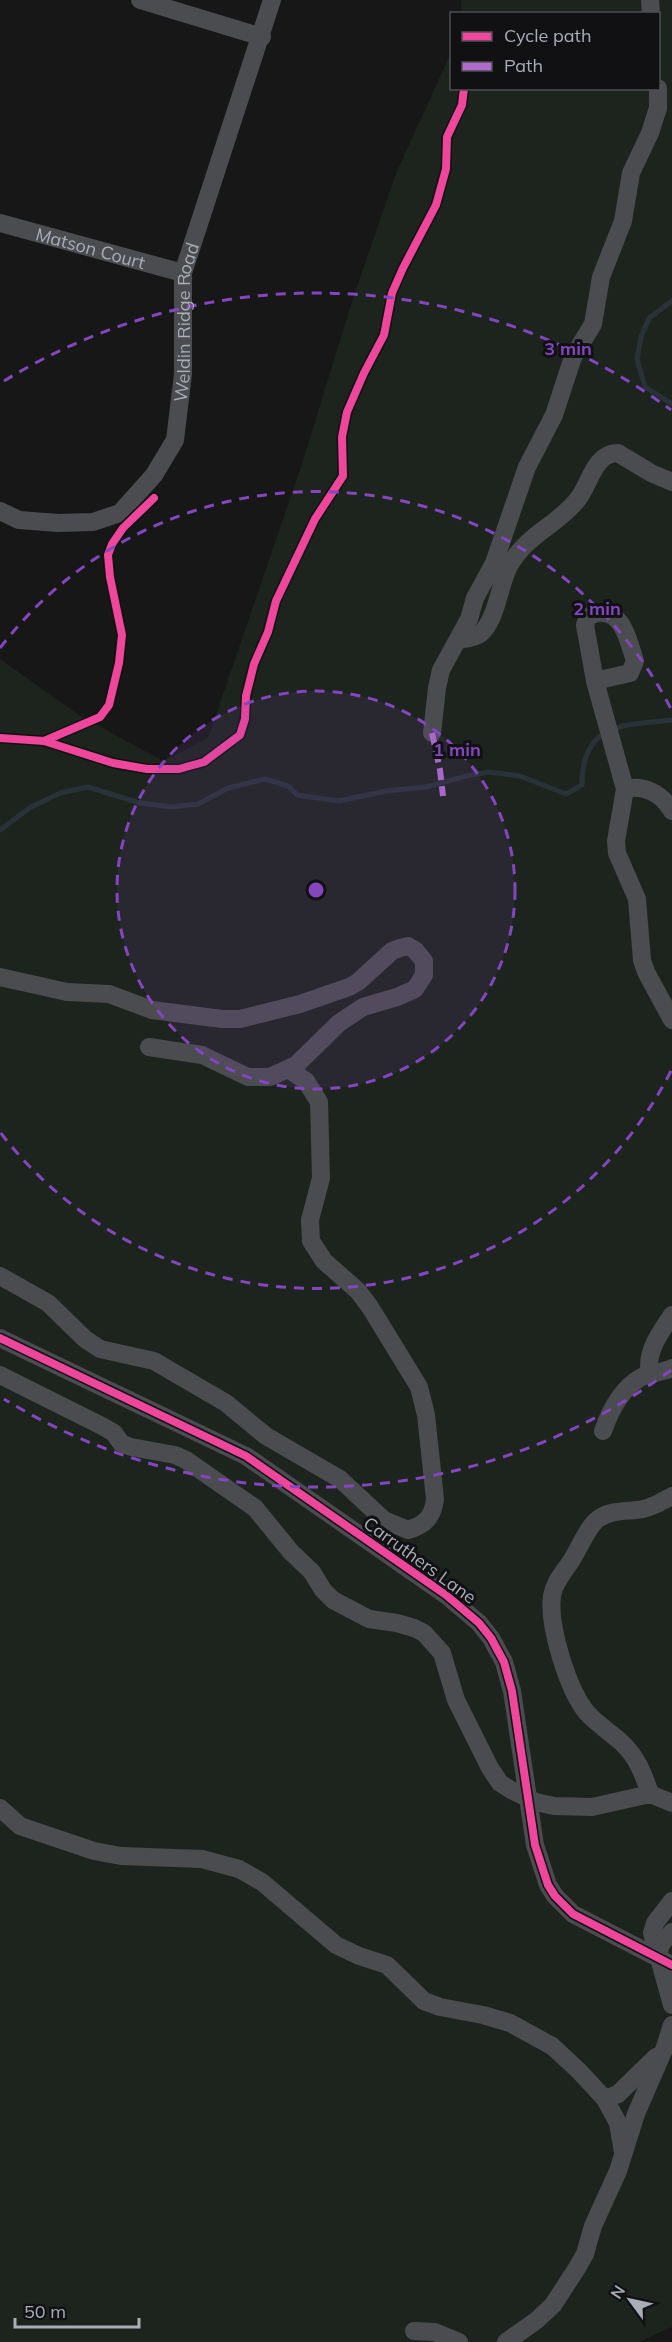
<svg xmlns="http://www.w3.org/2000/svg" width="672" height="2342" viewBox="0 0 672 2342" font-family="Mulish,sans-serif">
	<rect width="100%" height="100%" fill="#171717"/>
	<path fill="#1d241e" d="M461,0H672V2327L639,2342H0V659L79,715L163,761L208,738L302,464L353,298L397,171L451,53L452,88H658V14L462,13Z"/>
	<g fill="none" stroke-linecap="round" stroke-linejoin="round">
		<g stroke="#2a3239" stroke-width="5">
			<path d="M672,301L649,318L641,337L637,359L645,387L672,404"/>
			<path d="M0,830L31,807L60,793L88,787L140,803L171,807L198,804L228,788L265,779L288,786L297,795L339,801L386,791L426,787L466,776L489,772L520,776L566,794L582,785C582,723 622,725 672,720"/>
		</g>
		<g stroke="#4b4c50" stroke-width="18">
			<path d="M140,0L262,37"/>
			<path d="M650,0L651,14"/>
			<path id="s1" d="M0,223L183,273"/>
			<path id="s2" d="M0,511L19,520L58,523L93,522L120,513L154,475L175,440L183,374V273L272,0"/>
			<path d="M458,640C465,639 475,638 480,634C497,620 499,585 509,566C528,533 557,526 578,499C590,484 594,453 618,453L651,473L672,482"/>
			<path d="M595,681L630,673L635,661C629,643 623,609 598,613C590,614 587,618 585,625L595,681L625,789L616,841L617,853L637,899L642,960L646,972L672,1020"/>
			<path d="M432,733L437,688L441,670L469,619L475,598L494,563L527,467L554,415L573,357L593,324L601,277L623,221L631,173L650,133L658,108V88"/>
			<path d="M625,789C644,784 662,794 672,811"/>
			<path d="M0,977L67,992L109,994L152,1010L222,1019H240L300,1004L349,987L358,982L392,951L400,948L408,946L415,950L424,961V975L415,989L397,997L363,1007L339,1023L296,1065L270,1077H248L202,1055L149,1047"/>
			<path d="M0,1276L48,1303L85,1339L100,1349L154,1361L226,1403L266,1436L340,1479L384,1520L408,1530C425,1525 433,1517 435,1499L426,1415L419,1387L370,1307L358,1291L324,1261L311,1241L310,1220L321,1178L319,1102L306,1081L288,1069"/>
			<path d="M0,1338L246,1456L446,1595L479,1623L491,1638L504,1662L512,1691L535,1845L548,1885L555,1896L573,1914L672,1965"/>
			<path d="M0,1375L102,1426L114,1433L121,1443L131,1447L175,1455L186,1460L255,1508L291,1552L312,1572L323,1590L333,1600L369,1619L397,1623L414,1628L424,1633L442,1653L456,1700L490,1768L500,1783L511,1790L536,1802L554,1806L592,1807L650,1794L672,1803"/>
			<path d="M650,1375C645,1352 660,1333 672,1315"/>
			<path d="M603,1431C610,1411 621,1389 640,1378C650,1372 662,1373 672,1368"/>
			<path d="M650,1794C644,1775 637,1757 622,1743C611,1733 597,1724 587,1713C568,1690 548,1626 552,1596C554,1582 564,1572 571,1561C579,1549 588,1526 598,1519C612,1509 628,1512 643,1509C653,1507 663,1501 672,1496"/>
			<path d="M0,1808L20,1826L94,1851L121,1856L202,1859L239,1869L262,1882L336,1945L359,1956L387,1965L424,2001L440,2007L483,2015L510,2023L552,2046L579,2071L605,2099L618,2123L623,2152"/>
			<path d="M672,1901L655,1923L652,1933L672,2005"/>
			<path d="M658,1957L661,1944L672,1932"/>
			<path d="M605,2099L618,2094L656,2057"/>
			<path d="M414,2331L435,2332L459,2342"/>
			<path d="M506,2342L537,2320L553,2305L577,2268L585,2254L593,2226L618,2171L636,2114L665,2047L672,2025"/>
		</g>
		<path stroke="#b06ccc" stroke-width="6" stroke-dasharray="12 6" stroke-linecap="butt" d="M432,733L440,770L443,796"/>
		<defs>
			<g id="cycleway">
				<path d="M0,738L44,741L113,763L147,769H179L204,762L240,735L245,719L246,696L254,664L268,632L276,601L315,519L343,476L342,437L347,412L364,373L384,335L392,293L403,268L436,205L446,169L447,137L462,105L464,88"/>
				<path d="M44,741L100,717L109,705L119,663L122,635L110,577L108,555L112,544L123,528L154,498"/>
				<path d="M0,1338L246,1456L446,1595L479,1623L491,1638L504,1662L512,1691L535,1845L548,1885L555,1896L573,1914L672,1965"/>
			</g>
		</defs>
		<use href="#cycleway" stroke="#111113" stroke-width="11"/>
		<use href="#cycleway" stroke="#ed469a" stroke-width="8"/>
	</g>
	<circle cx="316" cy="890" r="199" fill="#8446be" fill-opacity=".12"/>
	<g fill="none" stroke="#8446be" stroke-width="3" stroke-dasharray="10 8">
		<circle cx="316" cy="890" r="199"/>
		<path d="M671 1071A398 398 0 0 1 0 1132M0 648A398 398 0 0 1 671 709"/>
		<path d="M671 1370A597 597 0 0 1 4 1399M4 381A597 597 0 0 1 671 410"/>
	</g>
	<g text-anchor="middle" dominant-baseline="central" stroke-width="6" stroke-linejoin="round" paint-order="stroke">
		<g font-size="18" fill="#a8adb8" stroke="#111113">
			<text stroke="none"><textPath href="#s1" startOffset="94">Matson Court</textPath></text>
			<text stroke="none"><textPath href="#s2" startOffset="334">Weldin Ridge Road</textPath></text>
			<text transform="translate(420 1560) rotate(36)">Carruthers Lane</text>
		</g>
	</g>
	<circle cx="316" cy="890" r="9" fill="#8446be" stroke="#111113" stroke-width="3"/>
	<g font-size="18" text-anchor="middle" font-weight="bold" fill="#8446be" stroke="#111113" stroke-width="6" stroke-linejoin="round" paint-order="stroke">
		<text x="568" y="355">3 min</text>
		<text x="597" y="615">2 min</text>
		<text x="457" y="756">1 min</text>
	</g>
	<rect x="450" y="12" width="210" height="78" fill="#111113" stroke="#4d4f55" stroke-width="1.5"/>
	<rect x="462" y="32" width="30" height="9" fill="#ed469a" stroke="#4d4f55" stroke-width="1.5"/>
	<text x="504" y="42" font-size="18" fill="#a8adb8">Cycle path</text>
	<rect x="462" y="62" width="30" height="9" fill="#b06ccc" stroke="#4d4f55" stroke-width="1.5"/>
	<text x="504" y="72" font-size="18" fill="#a8adb8">Path</text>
	<g transform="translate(630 2300) rotate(303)" stroke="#111113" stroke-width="4.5" paint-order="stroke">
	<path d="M0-4.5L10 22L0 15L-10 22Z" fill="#a8adb8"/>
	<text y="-9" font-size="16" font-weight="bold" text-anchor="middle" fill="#a8adb8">N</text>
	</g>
	<path d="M15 2318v9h124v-9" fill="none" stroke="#a8adb8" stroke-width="3"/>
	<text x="24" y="2318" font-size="18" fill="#a8adb8" stroke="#111113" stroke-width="4.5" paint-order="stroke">50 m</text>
</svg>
